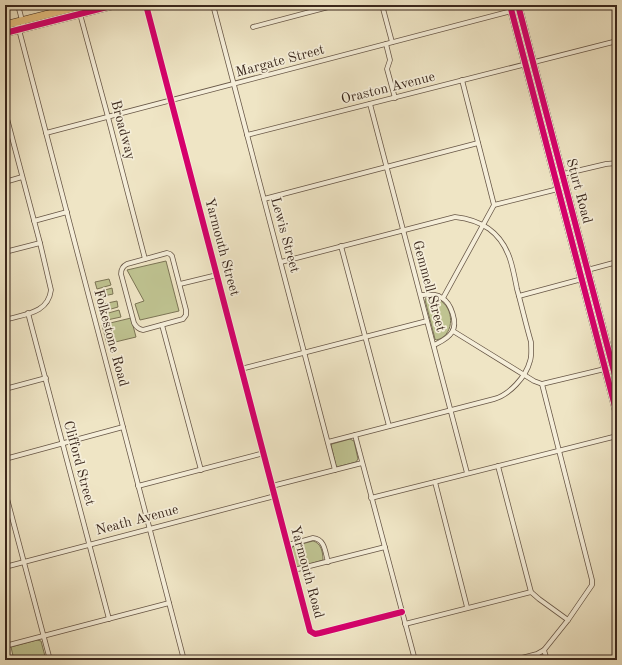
<svg xmlns="http://www.w3.org/2000/svg" width="622" height="665" viewBox="0 0 622 665" font-family="'Old Standard TT',serif">
	<rect width="100%" height="100%" fill="#efe5c5"/>
	<filter id="stains"><feTurbulence type="fractalNoise" baseFrequency=".005" numOctaves="4"/><feColorMatrix values="0 0 0 0 .2 0 0 0 0 .09 0 0 0 0 .02 0 0 0 .5 -.17"/></filter>
	<radialGradient id="worn" r=".72"><stop offset=".6" stop-color="#630" stop-opacity="0"/><stop offset="1" stop-color="#630" stop-opacity=".3"/></radialGradient>
	<g fill="#bfc391" stroke="#7c7556">
		<path d="M166,261L179,311L140,320L135,304L144,301L127,270Z"/>
		<path d="M109,279L111,285L97,289L95,282Z"/>
		<path d="M112,288L113,294L99,297L98,292Z"/>
		<path d="M428,297C455,297 458,336 436,340L435,339L425,300L426,298Z"/>
		<path d="M117,301L118,307L104,311L103,304Z"/>
		<path d="M119,310L121,317L107,320L105,314Z"/>
		<path d="M131,318L136,337L107,344L102,325Z"/>
		<path d="M350,439L354,441L358,459L356,462L337,467L336,466L331,445L332,444Z"/>
		<path d="M313,541C321,543 323,552 323,560L299,567L296,566L291,550L292,548L294,546Z"/>
		<path d="M37,640L41,641L46,660H14L11,647Z"/>
	</g>
	<g fill="none" stroke-linecap="round" stroke-linejoin="round">
		<defs>
			<g id="minor">
				<path d="M18,5L24,28"/>
				<path d="M146,5L310,631L315,634L320,633L402,612"/>
				<path d="M213,5L335,470"/>
				<path d="M382,5L392,42"/>
				<path d="M80,14L108,117L145,259"/>
				<path d="M17,22L184,660"/>
				<path d="M253,27L336,5"/>
				<path d="M386,44L390,60L387,69L395,98"/>
				<path d="M462,80L494,205"/>
				<path d="M370,104L467,473"/>
				<path d="M5,111L40,243L51,290C48,314 24,314 5,320"/>
				<path d="M46,133L519,9"/>
				<path d="M247,135L617,41"/>
				<path d="M555,176L606,164L617,163"/>
				<path d="M5,182L22,177"/>
				<path d="M264,199L478,143"/>
				<path d="M34,221L67,212"/>
				<path d="M341,246L389,426"/>
				<path d="M5,252L40,243"/>
				<path d="M167,253L170,254L172,256L186,310V315L183,319L143,330C138,329 136,327 134,323L121,274C121,269 123,266 127,264Z"/>
				<path d="M281,262L455,217C482,220 501,232 510,259C513,268 515,279 517,289C522,307 526,325 531,342C531,349 532,356 530,361C526,377 509,395 494,399L328,442"/>
				<path d="M580,272L617,262"/>
				<path d="M180,284L217,275"/>
				<path d="M421,295C428,295 436,293 442,298C451,303 458,323 452,332C448,339 440,342 434,345"/>
				<path d="M519,296L582,279"/>
				<path d="M443,298L494,205L566,187"/>
				<path d="M28,313L109,619"/>
				<path d="M162,325L201,470"/>
				<path d="M453,331L534,381L542,384L613,367"/>
				<path d="M241,369L427,321"/>
				<path d="M5,389L46,378"/>
				<path d="M355,435L415,660"/>
				<path d="M5,459L123,427"/>
				<path d="M498,466L531,592L539,599L568,620"/>
				<path d="M435,482L467,607"/>
				<path d="M138,486L264,453"/>
				<path d="M272,486L362,463"/>
				<path d="M5,491L50,660"/>
				<path d="M371,498L617,436"/>
				<path d="M288,545L313,538C325,539 325,552 328,562"/>
				<path d="M5,567L275,496"/>
				<path d="M294,570L385,547"/>
				<path d="M405,624L531,592"/>
				<path d="M5,646L169,603"/>
				<path d="M544,650L547,660"/>
				<path d="M514,660L537,654L544,650L568,620L592,585V580L542,384"/>
			</g>
			<g id="secondary">
				<path d="M510,5L617,414"/>
				<path d="M518,5L617,383"/>
			</g>
			<g id="primary">
				<path d="M5,25L84,5"/>
				<path d="M5,33L115,5"/>
			</g>
		</defs>
		<use href="#minor" stroke="#675646" stroke-width="5.5"/>
		<use href="#secondary" stroke="#3a271c" stroke-width="8"/>
		<use href="#primary" stroke="#3a271c" stroke-width="8"/>
		<use href="#minor" stroke="#f5eed9" stroke-width="4"/>
		<use href="#secondary" stroke="#f5eed9" stroke-width="6"/>
		<use href="#primary" stroke="#e8c282" stroke-width="7"/>
		<defs>
			<g id="cycleway">
				<path d="M146,5L310,631L315,634L320,633L402,612"/>
				<path d="M510,5L617,414"/>
				<path d="M518,5L617,383"/>
				<path d="M5,33L115,5"/>
			</g>
		</defs>
		<use href="#cycleway" stroke="#f5eed9" stroke-width="8"/>
		<use href="#cycleway" stroke="#d6006c" stroke-width="6"/>
	</g>
	<g text-anchor="middle" dominant-baseline="central" stroke-width="3.5" stroke-linejoin="round" paint-order="stroke">
		<g font-size="14" fill="#3a271c" stroke="#f5eed9">
			<text transform="translate(280 61) rotate(-15)">Margate Street</text>
			<text transform="translate(388 88) rotate(-14)">Oraston Avenue</text>
			<text transform="translate(123 130) rotate(75)">Broadway</text>
			<text transform="translate(579 191) rotate(75)">Sturt Road</text>
			<text transform="translate(285 235) rotate(75)">Lewis Street</text>
			<text transform="translate(222 247) rotate(75)">Yarmouth Street</text>
			<text transform="translate(429 286) rotate(75)">Gemmell Street</text>
			<text transform="translate(111 338) rotate(75)">Folkestone Road</text>
			<text transform="translate(79 463) rotate(75)">Clifford Street</text>
			<text transform="translate(137 520) rotate(-15)">Neath Avenue</text>
			<text transform="translate(307 572) rotate(75)">Yarmouth Road</text>
		</g>
	</g>
	<rect width="622" height="665" fill="none" stroke="#efe5c5" stroke-width="20"/>
	<rect x="6" y="6" width="610" height="653" fill="none" stroke="#3a271c" stroke-width="2"/>
	<rect x="10" y="10" width="602" height="645" fill="none" stroke="#3a271c"/>
	<rect width="100%" height="100%" filter="url(#stains)"/>
	<rect width="100%" height="100%" fill="url(#worn)"/>
</svg>
